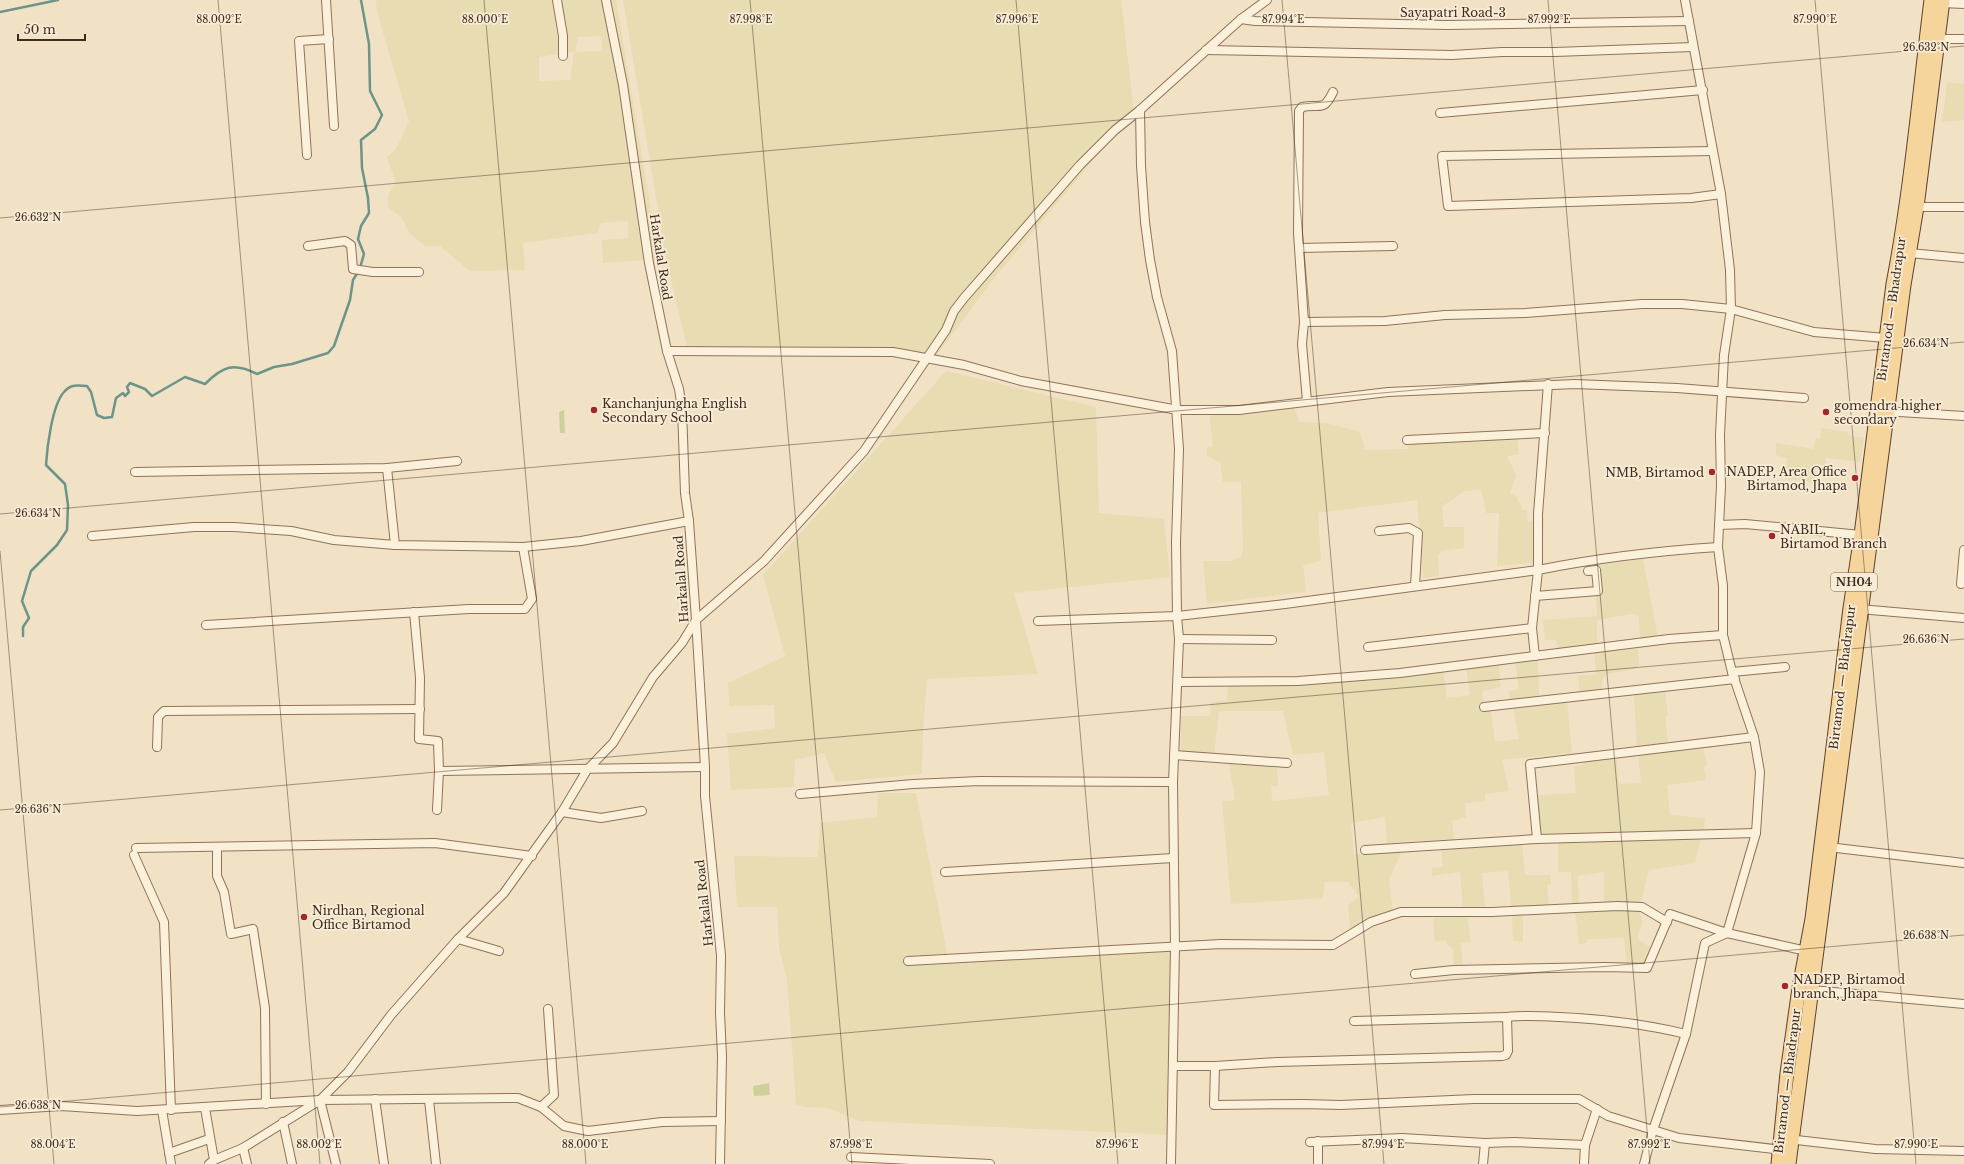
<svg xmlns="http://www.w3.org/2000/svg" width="1964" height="1164" viewBox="0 0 1964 1164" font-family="'Libre Baskerville',serif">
	<rect width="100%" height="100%" fill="#f1e2c6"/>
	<g fill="#e8dcb3" fill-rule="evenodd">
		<path d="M376,0H616L659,259L603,263L602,240L628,238V221L601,223L597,233L523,243L525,270L470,271L440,246H425L410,234L401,217L388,207V195L396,183L387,157L396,149L409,121L377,12ZM602,36V51L575,52L578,37ZM574,52L570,80L539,81V57Z"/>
		<path d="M623,0H1121L1134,112L995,277L937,355L892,351L687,347L667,263Z"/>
		<path d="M1947,82L1964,84V120L1942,122Z"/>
		<path d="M946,371L1096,407L1099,513L1164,519L1170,577L1014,593L1038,674L927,679L923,730L922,774L836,782L824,753L795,760L794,787L731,790L727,734L775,728L774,705L729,706L728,683L785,656L763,575Z"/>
		<path d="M1294,405L1299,422L1327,423L1360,432L1365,450L1408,449V444L1517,438L1519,454L1507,456L1516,475L1510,493L1517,497L1518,502L1521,503L1522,510H1527L1528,521L1544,518L1542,562L1497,566L1499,513H1486L1481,489L1464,491L1454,499L1442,506L1444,527H1464V548L1441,551L1438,555L1439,576L1423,578L1417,500L1318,513L1321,561L1303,565L1306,592L1207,604L1203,561H1230L1241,557L1243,549L1241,482H1223L1220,462L1207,456V447L1213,446L1209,410Z"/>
		<path d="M1821,428L1848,432V435L1864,438L1860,462L1826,458L1825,465H1816V483L1785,479L1787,458L1776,455V443L1813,449L1816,438H1820Z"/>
		<path d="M1643,559L1658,638L1640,640L1639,616L1631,614L1597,620V647L1558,650L1556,640H1545L1543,620L1597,616L1596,596L1602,595L1598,565Z"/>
		<path d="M1638,649L1639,665L1635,669L1606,674L1602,680V692L1580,694L1578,676L1596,674L1594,652Z"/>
		<path d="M1538,657L1539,698L1509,701V691L1519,689L1515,661Z"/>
		<path d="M1499,665L1501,687L1482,691L1485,710H1491L1495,742L1519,739L1513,707L1567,701L1572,753L1502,760L1509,791L1485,794V801L1465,803L1466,817L1452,821L1454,839L1387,843L1385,817L1351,823L1354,854L1401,851L1400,856L1389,879L1393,911L1371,917L1350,929L1348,905L1359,897L1348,882H1325L1323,898L1231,904L1222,801L1235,800L1229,764L1277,766L1278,786H1271L1272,801L1329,795L1324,752L1293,755L1283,711H1219L1214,755L1181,752V716H1210L1211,702L1227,701L1228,686L1443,671L1447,698L1470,695L1466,668Z"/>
		<path d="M1665,692L1668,715L1665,716L1668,742L1637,747L1634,695Z"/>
		<path d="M1703,747L1707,764L1704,768L1706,780L1667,785L1670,815L1705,818L1704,831L1541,836L1537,795L1576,793L1574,767L1583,765L1584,760L1616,757L1619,784L1641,783L1638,754Z"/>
		<path d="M878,793H916L949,963L1175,947L1172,1135L859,1121L828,1108L804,1107L796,1104L787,979L779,948L777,907H737L734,856L818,857L820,823L877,817Z"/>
		<path d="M1701,837L1695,863L1649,870L1640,905L1604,904V872L1578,876L1579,904H1572L1571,872H1558V841Z"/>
		<path d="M1522,843L1525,875H1550L1551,884L1547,885L1549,908H1511L1508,871L1482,873L1485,907L1463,908L1460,872L1432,876V868L1443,867L1441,847Z"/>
		<path d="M1617,909L1639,911L1643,922L1638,934V939L1650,947L1645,963H1626L1624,938L1589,939L1586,943L1579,945L1575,912Z"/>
		<path d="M1523,913V942L1513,941L1512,914Z"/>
		<path d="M1467,916L1471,942L1461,943L1463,967H1454L1453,949L1448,945L1446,940L1435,942L1433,918Z"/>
	</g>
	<g fill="#cdd199">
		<path d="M564,410L565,433H560L559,412Z"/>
		<path d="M769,1083L770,1095L754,1096L753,1086Z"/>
	</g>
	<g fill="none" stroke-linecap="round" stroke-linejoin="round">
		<g stroke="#6d9488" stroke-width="2.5">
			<path d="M0,12L58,0"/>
			<path d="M360,268L364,254L358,239L361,226L369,213L368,198L362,168L361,140L375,129L382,115L370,91L369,44L361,0"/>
			<path d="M23,636V627L29,618L22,601L31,571L57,545L67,530L68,505L65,484L46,465C47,448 52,405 64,392C70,384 78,385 87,386L91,392L97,415L104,418L112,417L116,398L123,393L125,396L129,392L127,387L130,383L145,389L152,396L185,377L205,384C223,366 234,362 257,374L274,367L292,364L328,353L334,346L350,300L353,280L358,272"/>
		</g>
		<defs>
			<g id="minor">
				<path d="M326,0L334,126"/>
				<path d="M557,0L563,36V56"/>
				<path d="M606,0L623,85L649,263L667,351L679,389L682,409L685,493L689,521L696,620L705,767V796L721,955L720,1013L722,1056L720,1164"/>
				<path d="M1685,0L1721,194L1730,270L1731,309L1724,355L1720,435L1721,486L1719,525L1745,524L1861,535"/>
				<path d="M1942,3L1964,4"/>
				<path d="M1241,19L1255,21L1447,25L1689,21"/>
				<path d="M1938,39H1964"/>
				<path d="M1206,50L1452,55L1502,52H1555L1693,47"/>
				<path d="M1140,110L1141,166L1145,222L1150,260L1157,297L1172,351L1179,449L1176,542L1177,616L1179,639L1173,782L1175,947L1171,1164"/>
				<path d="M1440,113L1703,90"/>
				<path d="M1712,151L1442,156L1448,206L1691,198L1721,194"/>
				<path d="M307,155L299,41L329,39"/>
				<path d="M1917,207H1964"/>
				<path d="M308,246L345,241L351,245L353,269L373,272H419"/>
				<path d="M1299,248L1393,246"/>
				<path d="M1909,253L1964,258"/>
				<path d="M1304,322L1298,233L1299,111L1302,107C1320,103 1323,113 1333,92"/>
				<path d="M667,351L893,352L964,365L1021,381L1178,410H1239L1388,392L1575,384L1677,388L1804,398"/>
				<path d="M1307,401L1302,344L1304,322L1385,321L1445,315L1525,313L1642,304H1682L1731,309L1814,332L1886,338"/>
				<path d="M1883,411L1964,416"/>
				<path d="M1407,440L1545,433"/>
				<path d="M387,468L395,545"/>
				<path d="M135,472L387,468L457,461"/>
				<path d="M1379,531L1409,528L1418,533L1415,586"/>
				<path d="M92,536L194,527H234L291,531L334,540L395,545L523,547L581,541L689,521"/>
				<path d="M1961,584L1964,550"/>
				<path d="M1535,596L1598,591L1596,570L1588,571"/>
				<path d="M1859,609L1964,618"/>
				<path d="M414,612L420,678L419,739L438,741L439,771L437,810"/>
				<path d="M1038,621L1177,616L1285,604L1538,570C1597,558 1658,551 1718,547"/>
				<path d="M206,625L469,609H525L532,599L523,547"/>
				<path d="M1532,628L1538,570V514L1548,384"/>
				<path d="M1179,639L1272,640"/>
				<path d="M1368,647L1532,628L1535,656"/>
				<path d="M1732,672L1785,667"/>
				<path d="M1178,682L1298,681L1400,673L1669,639L1723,635"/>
				<path d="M1484,707L1735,679"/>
				<path d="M157,747L158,717L164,711L420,709"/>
				<path d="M1174,755L1287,763"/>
				<path d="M439,771L705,767"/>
				<path d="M800,794L913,784L980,781L1173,782"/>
				<path d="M562,812L601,818L642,811"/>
				<path d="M1537,839L1530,764L1754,737"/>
				<path d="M1828,847L1964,863"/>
				<path d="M136,848L435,843L532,856"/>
				<path d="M1365,850L1537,839L1756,833"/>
				<path d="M217,851V876L224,892L231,934L253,929L265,1008L266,1104"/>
				<path d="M134,855L164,922L171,1110"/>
				<path d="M945,872L1173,858"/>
				<path d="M458,939L499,951"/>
				<path d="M908,961L1221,944L1333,945L1371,922L1401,912H1492L1617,906L1642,907L1667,922"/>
				<path d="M1415,974L1454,970L1604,967L1647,968L1670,914L1727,933L1811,952"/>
				<path d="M1812,990L1964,1004"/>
				<path d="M1507,1017C1524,1015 1541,1016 1559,1017C1602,1019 1645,1024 1686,1034"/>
				<path d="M1174,1066H1215L1214,1105L1303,1104L1341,1105L1474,1099H1579L1608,1116L1679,1138L1783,1150"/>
				<path d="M1215,1066L1277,1062L1502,1056L1506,1055L1508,1051L1507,1017L1354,1021"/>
				<path d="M375,1099L384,1164"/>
				<path d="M320,1100L336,1164"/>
				<path d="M429,1100L436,1164"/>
				<path d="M541,1107L554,1095L548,1009"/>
				<path d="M205,1108L214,1160"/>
				<path d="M0,1110L61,1106L137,1111L320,1100L518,1098L541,1107L564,1126L588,1131L662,1122L721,1121"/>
				<path d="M162,1110L171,1164"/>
				<path d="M283,1122L292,1164"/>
				<path d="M1788,1139L1875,1149L1964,1151"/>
				<path d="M1318,1141V1164"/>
				<path d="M1310,1142L1402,1138L1485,1143"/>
				<path d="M243,1148L247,1164"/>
				<path d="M169,1153L209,1139"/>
				<path d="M851,1157L990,1164"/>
				<path d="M209,1164L214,1160L243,1148L320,1100L348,1072L391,1015L458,939L504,893L562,812L587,770L613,743L653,677L682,643L696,620L764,561L864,451L946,330L954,311L964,298L1080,165L1115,130L1140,110L1241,19L1267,0"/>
				<path d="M1483,1164L1485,1143L1515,1142L1585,1145L1597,1109"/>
				<path d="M1584,1164L1585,1145"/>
				<path d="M1644,1164L1653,1130L1686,1034L1705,943L1727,933L1756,833L1760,772L1754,737L1732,672L1723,635V586L1718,547L1719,525"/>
			</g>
			<g id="primary">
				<path d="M1778,1164L1787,1073L1799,988L1812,919L1850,608L1861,535L1893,284C1911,190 1919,95 1931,0"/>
				<path d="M1789,1164C1828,871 1867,578 1904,285L1917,207L1943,0"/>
			</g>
		</defs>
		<use href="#minor" stroke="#8f735a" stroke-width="10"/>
		<use href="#primary" stroke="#5c412e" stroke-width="15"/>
		<use href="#minor" stroke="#fbf0da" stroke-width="8"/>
		<use href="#primary" stroke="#f6d59c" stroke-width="13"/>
	</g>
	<path fill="none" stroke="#3e2c1f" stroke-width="1" stroke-opacity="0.45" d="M218,0L320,1164M484,0L586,1164M750,0L852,1164M1016,0L1118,1164M1282,0L1384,1164M1548,0L1650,1164M1815,0L1916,1164M0,218L1964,46M0,514L1964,342M0,551L54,1164M0,810L1964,639M0,1107L1964,935"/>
	<g fill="#a2262d" stroke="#f8ecd6" stroke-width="1.5">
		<circle cx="594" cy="410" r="4"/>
		<circle cx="1826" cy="412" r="4"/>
		<circle cx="1712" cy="472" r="4"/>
		<circle cx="1855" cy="478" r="4"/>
		<circle cx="1772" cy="536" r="4"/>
		<circle cx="304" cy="917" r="4"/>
		<circle cx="1785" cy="986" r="4"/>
	</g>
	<g text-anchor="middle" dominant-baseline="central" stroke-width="3.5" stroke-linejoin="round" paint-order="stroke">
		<rect fill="#f8ecd6" stroke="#766656" stroke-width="1" x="1831" y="573" width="46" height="18" rx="3"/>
		<g font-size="11" font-weight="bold" fill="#3e2c1f">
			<text x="1854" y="582">NH04</text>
		</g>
		<g font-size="12" fill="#3e2c1f" stroke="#f8ecd6">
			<text x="1453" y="12">Sayapatri Road-3</text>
			<text transform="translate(661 257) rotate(81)">Harkalal Road</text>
			<text transform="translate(1891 309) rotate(-82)">Birtamod — Bhadrapur</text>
			<text transform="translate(681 579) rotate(-94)">Harkalal Road</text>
			<text transform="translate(1842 677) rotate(-83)">Birtamod — Bhadrapur</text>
			<text transform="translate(704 903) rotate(-96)">Harkalal Road</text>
			<text transform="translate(1787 1081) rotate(-83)">Birtamod — Bhadrapur</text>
		</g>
		<g font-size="12" fill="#3e2c1f" stroke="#f8ecd6" text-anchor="start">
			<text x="602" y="403">Kanchanjungha English<tspan x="602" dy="14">Secondary School</tspan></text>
			<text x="1834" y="405">gomendra higher<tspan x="1834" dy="14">secondary</tspan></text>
			<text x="1847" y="471" text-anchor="end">NADEP, Area Office<tspan x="1847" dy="14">Birtamod, Jhapa</tspan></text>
			<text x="1704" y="472" text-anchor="end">NMB, Birtamod</text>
			<text x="1780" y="529">NABIL,<tspan x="1780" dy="14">Birtamod Branch</tspan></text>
			<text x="312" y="910">Nirdhan, Regional<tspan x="312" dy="14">Office Birtamod</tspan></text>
			<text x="1793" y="979">NADEP, Birtamod<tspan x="1793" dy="14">branch, Jhapa</tspan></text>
		</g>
	</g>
	<g font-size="10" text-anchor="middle" fill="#3e2c1f" stroke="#f8ecd6" stroke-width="3.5" stroke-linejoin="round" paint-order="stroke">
		<text x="219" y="23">88.002°E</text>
		<text x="485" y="23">88.000°E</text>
		<text x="751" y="23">87.998°E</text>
		<text x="1017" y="23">87.996°E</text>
		<text x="1283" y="23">87.994°E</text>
		<text x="1549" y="23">87.992°E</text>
		<text x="1815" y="23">87.990°E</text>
		<text x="1926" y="51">26.632°N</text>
		<text x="38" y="221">26.632°N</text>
		<text x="1926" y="347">26.634°N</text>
		<text x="38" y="517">26.634°N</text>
		<text x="1926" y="643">26.636°N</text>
		<text x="38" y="813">26.636°N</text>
		<text x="1926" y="939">26.638°N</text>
		<text x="38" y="1109">26.638°N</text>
		<text x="53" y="1148">88.004°E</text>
		<text x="319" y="1148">88.002°E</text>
		<text x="585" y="1148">88.000°E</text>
		<text x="851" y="1148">87.998°E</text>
		<text x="1117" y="1148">87.996°E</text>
		<text x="1383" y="1148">87.994°E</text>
		<text x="1649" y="1148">87.992°E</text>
		<text x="1916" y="1148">87.990°E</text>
	</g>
	<path d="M18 34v6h67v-6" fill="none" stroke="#3e2c1f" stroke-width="2"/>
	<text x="24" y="34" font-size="12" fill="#3e2c1f" stroke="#f8ecd6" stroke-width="3" paint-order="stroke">50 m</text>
</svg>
